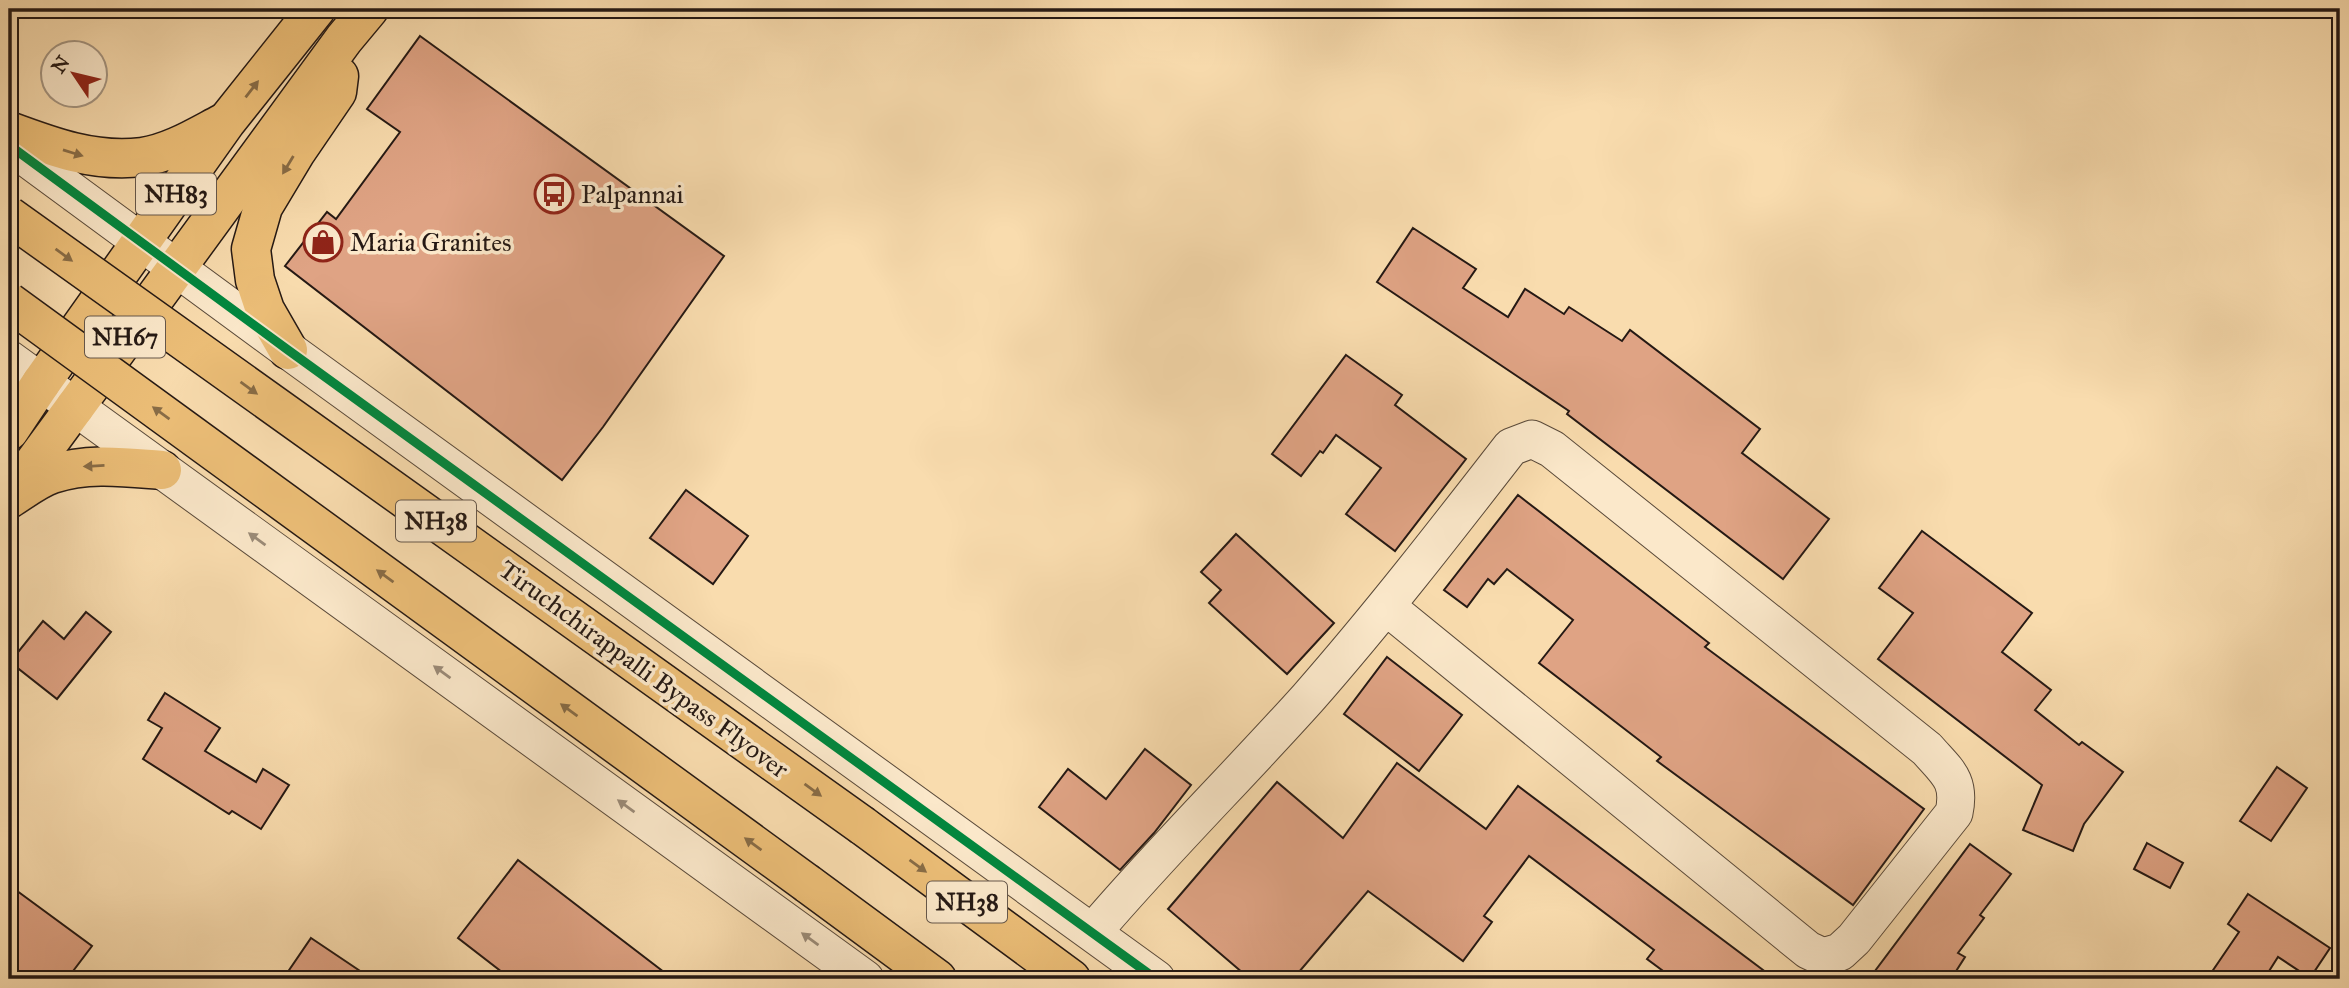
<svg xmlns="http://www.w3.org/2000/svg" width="2349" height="988" viewBox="0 0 2349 988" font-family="'IM FELL Great Primer',serif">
	<rect width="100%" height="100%" fill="#f9dcae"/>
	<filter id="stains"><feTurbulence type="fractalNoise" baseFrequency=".00286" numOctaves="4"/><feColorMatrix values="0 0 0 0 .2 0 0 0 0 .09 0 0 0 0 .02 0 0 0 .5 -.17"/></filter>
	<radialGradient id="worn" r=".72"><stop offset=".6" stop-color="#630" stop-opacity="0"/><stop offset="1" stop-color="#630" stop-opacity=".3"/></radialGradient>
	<g fill="#dfa384" stroke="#251914" stroke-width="2">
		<path d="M420,36L724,256L603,427L562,480L285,266L327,212L336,219L400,132L367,109Z"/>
		<path d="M1413,228L1476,269L1463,288L1508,317L1525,289L1564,314L1569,307L1622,341L1630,330L1760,429L1742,453L1829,519L1783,579L1567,414L1569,411L1377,282Z"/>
		<path d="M1346,355L1402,395L1395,405L1466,459L1395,551L1346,514L1381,468L1336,435L1323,453L1320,451L1301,476L1272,454Z"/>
		<path d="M686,490L748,536L713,584L650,538Z"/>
		<path d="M1518,495L1709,643L1705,647L1924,809L1853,905L1657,761L1661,757L1539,663L1573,620L1507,569L1494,584L1488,579L1467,607L1444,590Z"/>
		<path d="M1922,531L2032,613L2002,652L2051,690L2035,710L2079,745L2082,742L2123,772L2084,824L2073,851L2023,830L2042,785L1878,659L1913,613L1879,588Z"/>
		<path d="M1236,534L1334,623L1287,674L1209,603L1221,590L1201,572Z"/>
		<path d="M86,612L111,632L57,699L10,662L43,621L64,639Z"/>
		<path d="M1387,657L1462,715L1419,771L1344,714Z"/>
		<path d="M165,693L220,728L205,751L256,782L263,769L289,785L261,829L232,811L229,814L143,759L162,728L148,720Z"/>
		<path d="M1145,749L1191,785L1154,833L1120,870L1039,807L1068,769L1106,799Z"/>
		<path d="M1397,763L1486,829L1518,786L1775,979H1674L1647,959L1654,950L1529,856L1484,916L1492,922L1463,961L1368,891L1293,979H1250L1168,909L1277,782L1343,838Z"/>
		<path d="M2277,767L2307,788L2271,841L2240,821Z"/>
		<path d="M2147,843L2183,863L2170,888L2134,869Z"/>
		<path d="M1970,844L2011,874L1980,915L1984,918L1958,953L1965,957L1951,979H1869Z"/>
		<path d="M518,860L596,920L673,979H511L458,938Z"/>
		<path d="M9,885L92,946L67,979H9Z"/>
		<path d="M2248,894L2330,948L2310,978L2278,957L2264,979H2207L2239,932L2228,924Z"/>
		<path d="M311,938L372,979H283Z"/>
	</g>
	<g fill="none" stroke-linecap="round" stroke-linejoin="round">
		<defs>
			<g id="minor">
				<path d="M9,145L288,350L1156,979"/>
				<path d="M9,359L865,979"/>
				<path d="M1093,932C1162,851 1237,777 1308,698C1379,617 1445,532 1511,447L1532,439L1552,449L1927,749C1947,772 1961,780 1954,813L1854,939L1840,952L1823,957L1808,950L1387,607"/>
			</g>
			<g id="major">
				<path d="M9,431L41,383"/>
				<path d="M14,490L75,407"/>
				<path d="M9,499C22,491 37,479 52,474C88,462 125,467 162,470"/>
			</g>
			<g id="highway">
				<path d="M9,131C52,147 95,163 142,157C171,153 198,136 223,123"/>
				<path d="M288,350L265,310L255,280L251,249L263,207L296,152L337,92L339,76"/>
				<path d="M41,383L226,122L316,9"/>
				<path d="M75,407L344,39L369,9"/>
				<path d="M863,826L1071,979"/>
				<path d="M808,884L937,979"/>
			</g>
		</defs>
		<use href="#minor" stroke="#5a4a3a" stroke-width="39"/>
		<use href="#major" stroke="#251914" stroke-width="41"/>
		<use href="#highway" stroke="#251914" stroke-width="41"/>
		<use href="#minor" stroke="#fbe8ca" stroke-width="37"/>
		<use href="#major" stroke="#ecbe77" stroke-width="38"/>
		<use href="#highway" stroke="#ecbe77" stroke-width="38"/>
		<defs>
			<g id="highway-bridge">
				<path d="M9,216L863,826"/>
				<path d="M9,302L808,884"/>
			</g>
		</defs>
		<use href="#highway-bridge" stroke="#251914" stroke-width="41" stroke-linecap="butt"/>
		<use href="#highway-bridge" stroke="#ecbe77" stroke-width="38"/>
		<defs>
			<path id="cycleway" d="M9,145L288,350L1156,979"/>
		</defs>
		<use href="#cycleway" stroke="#fbe8ca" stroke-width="13"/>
		<use href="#cycleway" stroke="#00873e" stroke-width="9"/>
	</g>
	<defs><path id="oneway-solid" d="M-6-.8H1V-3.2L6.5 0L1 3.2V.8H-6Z" transform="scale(1.75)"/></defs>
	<g fill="#886c46">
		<use href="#oneway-solid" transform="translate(252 89) rotate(-52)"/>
		<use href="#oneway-solid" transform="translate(73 153) rotate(17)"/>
		<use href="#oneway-solid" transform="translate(288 165) rotate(121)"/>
		<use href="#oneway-solid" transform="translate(64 255) rotate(36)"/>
		<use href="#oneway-solid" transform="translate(249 388) rotate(36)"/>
		<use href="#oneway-solid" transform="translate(161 413) rotate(-144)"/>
		<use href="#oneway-solid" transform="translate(94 466) rotate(177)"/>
		<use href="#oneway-solid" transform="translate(385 576) rotate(-144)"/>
		<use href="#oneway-solid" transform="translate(569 710) rotate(-144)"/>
		<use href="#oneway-solid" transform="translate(813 790) rotate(36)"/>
		<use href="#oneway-solid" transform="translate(753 844) rotate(-144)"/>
		<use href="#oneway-solid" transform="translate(918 866) rotate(36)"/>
	</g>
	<g fill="#9b8b78">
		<use href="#oneway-solid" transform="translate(257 539) rotate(-144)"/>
		<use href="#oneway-solid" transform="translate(442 672) rotate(-144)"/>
		<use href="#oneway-solid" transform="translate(626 806) rotate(-144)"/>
		<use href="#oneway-solid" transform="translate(810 939) rotate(-144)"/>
	</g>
	<defs>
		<symbol id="bus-ring" viewBox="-11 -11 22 22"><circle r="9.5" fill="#fbe8ca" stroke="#8f2418" stroke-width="1.5"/><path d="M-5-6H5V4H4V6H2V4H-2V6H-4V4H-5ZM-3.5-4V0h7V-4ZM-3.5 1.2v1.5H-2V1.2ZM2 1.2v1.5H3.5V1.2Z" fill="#8f2418"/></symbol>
		<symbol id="shop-ring" viewBox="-11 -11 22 22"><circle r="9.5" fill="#fbe8ca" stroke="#8f2418" stroke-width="1.5"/><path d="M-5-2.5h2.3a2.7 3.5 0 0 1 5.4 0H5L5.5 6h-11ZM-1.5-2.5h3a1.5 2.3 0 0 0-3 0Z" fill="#8f2418"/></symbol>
	</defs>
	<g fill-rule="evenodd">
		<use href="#bus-ring" x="532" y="172" width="44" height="44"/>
		<use href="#shop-ring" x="301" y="220" width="44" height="44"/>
	</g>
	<g text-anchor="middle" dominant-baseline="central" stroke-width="7" stroke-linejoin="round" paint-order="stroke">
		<g fill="#fbe8ca" stroke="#65574b" stroke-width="2">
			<rect x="136" y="173.5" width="80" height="41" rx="5"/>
			<rect x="85" y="316.5" width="80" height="41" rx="5"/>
			<rect x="396" y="500.5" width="80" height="41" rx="5"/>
			<rect x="927" y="881.5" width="80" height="41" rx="5"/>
		</g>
		<g font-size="24" font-weight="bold" fill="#251914">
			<text x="176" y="194">NH83</text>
			<text x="125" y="337">NH67</text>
			<text x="436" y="521">NH38</text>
			<text x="967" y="902">NH38</text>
		</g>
		<g font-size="26" fill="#251914" stroke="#fbe8ca" text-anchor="start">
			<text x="581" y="194">Palpannai</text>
			<text x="350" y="242">Maria Granites</text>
		</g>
		<g font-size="26" fill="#251914" stroke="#fbe8ca">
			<text transform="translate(644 669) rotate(36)">Tiruchchirappalli Bypass Flyover</text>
		</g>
	</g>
	<rect width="2349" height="988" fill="none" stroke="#f9dcae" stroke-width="35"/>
	<rect x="10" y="10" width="2328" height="967" fill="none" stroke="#251914" stroke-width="3.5"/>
	<rect x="18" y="18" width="2314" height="953" fill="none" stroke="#251914" stroke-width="2"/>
	<g transform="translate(74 74) rotate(305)"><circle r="33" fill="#fbe8ca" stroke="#a59581" stroke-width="2"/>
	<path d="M0-5L12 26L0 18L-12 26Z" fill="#8f2418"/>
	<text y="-10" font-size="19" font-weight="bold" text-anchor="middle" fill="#251914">N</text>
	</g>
	<rect width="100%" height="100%" filter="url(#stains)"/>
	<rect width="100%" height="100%" fill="url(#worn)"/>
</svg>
